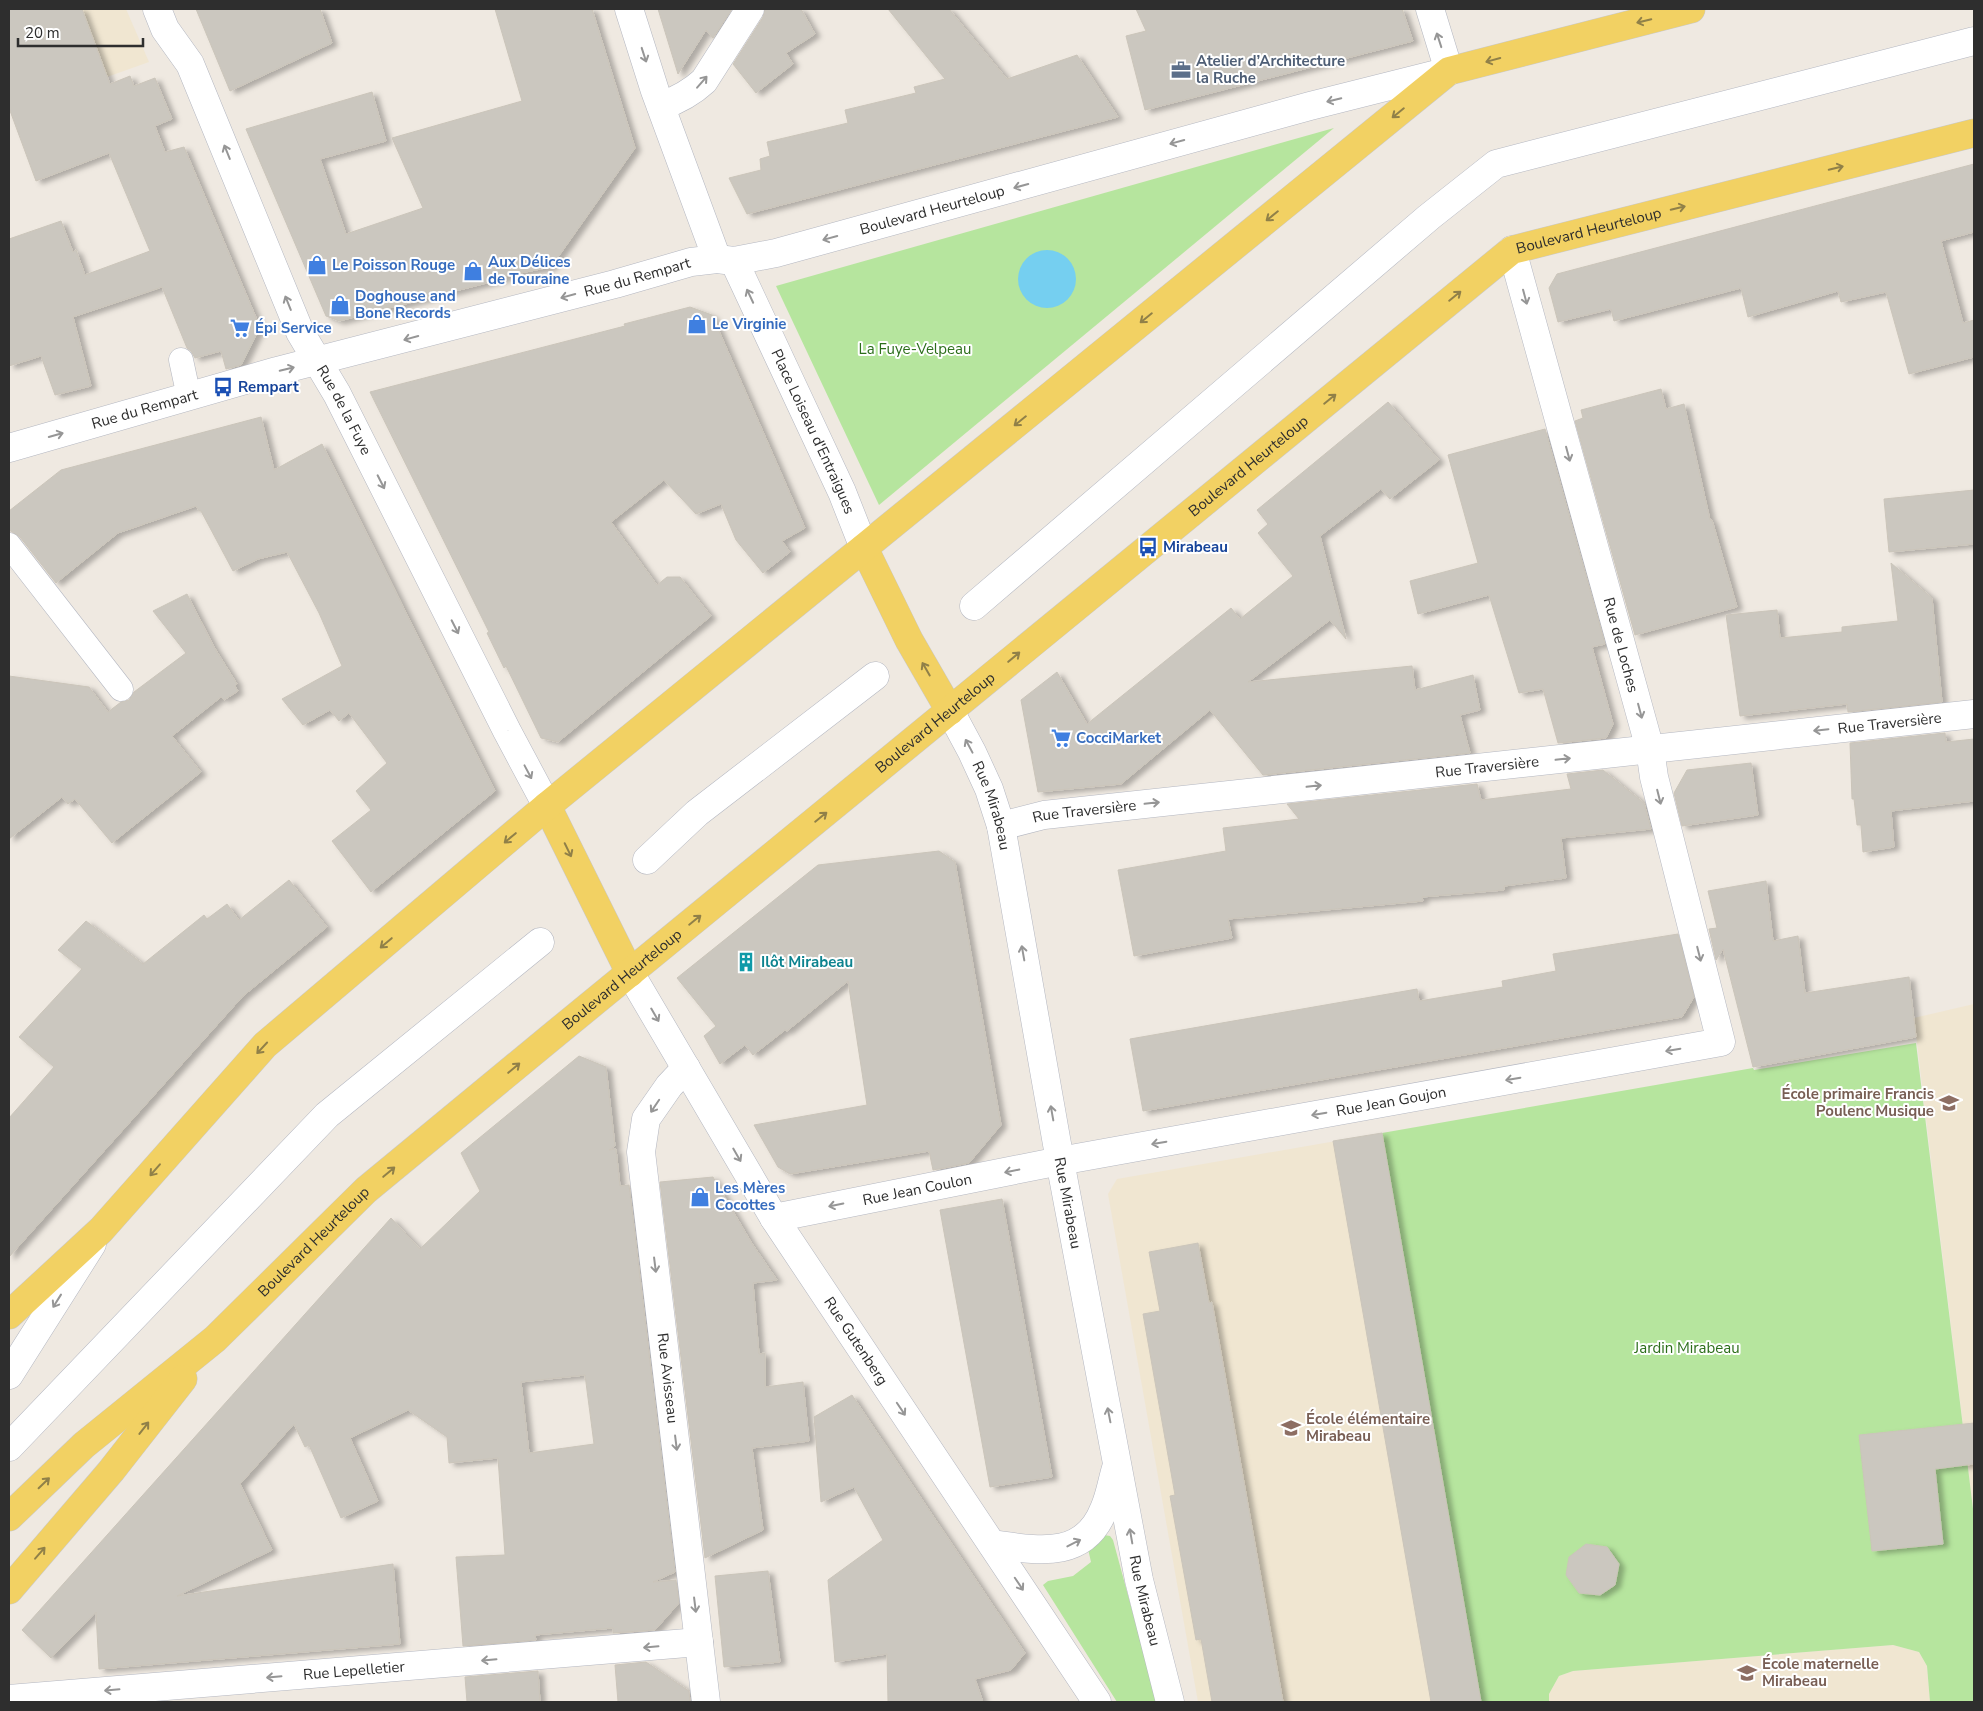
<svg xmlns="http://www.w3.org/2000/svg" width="1983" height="1711" viewBox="0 0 1983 1711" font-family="'Nunito Sans',sans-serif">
	<defs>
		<filter id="shadow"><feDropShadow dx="5.5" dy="3" stdDeviation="2.5" flood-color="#0004"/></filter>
	</defs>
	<rect width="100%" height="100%" fill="#efe9e1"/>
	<g fill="#f0e6d1">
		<path d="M9,9H126L149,62L9,112Z"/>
		<path d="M1974,1004V1517L1914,1018Z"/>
		<path d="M1382,1133L1481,1702H1198L1108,1194L1117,1179Z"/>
		<path d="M1893,1645L1919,1652L1927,1666L1930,1702H1549V1694L1559,1676L1573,1671Z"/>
	</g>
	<g fill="#b6e59e">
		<path d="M1334,128L879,505L776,286Z"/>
		<path d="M1916,1043L1974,1517V1702H1930L1927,1666L1919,1652L1893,1645L1573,1671L1559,1676L1549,1694V1702H1481L1382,1133L1753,1068L1754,1070Z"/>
		<path d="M1104,1535L1110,1536L1113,1540L1157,1702H1117L1043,1585L1048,1581L1073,1576L1091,1562L1088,1549Z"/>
	</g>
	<circle fill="#75cff0" cx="1047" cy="279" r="29"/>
	<g fill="#cbc7bf" stroke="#cbc5ba" fill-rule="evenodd" filter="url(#shadow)">
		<path d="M9,9H82L110,84L130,76L134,86L155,78L172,119L155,126L165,152L184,147L260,327L241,365L226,369L221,351L195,358L191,351L187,348L162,287L73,317L91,386L55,395L41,356L9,366V239L61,221L73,252L76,250L85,275L150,251L109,153L36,181L9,108Z"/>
		<path d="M196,9H320L332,43L230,91Z"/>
		<path d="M495,9H592L635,148L551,267L505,276L506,278L339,321L326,316L246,129L372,92L386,141L320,159L346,234L423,208L392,138L522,101Z"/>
		<path d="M658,9H732L713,38L706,30L678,74Z"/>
		<path d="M765,9H801L815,34L786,53L793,64L756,93L733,64L763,17Z"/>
		<path d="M888,9H949L1007,79L1077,55L1118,117L747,214L729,178L761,170L760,159L770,156L767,142L848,123L845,110L916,93L914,87L945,79Z"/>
		<path d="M1136,9H1402L1413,41L1145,110L1126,36L1146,31Z"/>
		<path d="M1974,164V232L1941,241L1963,323L1974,320V357L1909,374L1886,292L1841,302L1838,291L1748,317L1741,288L1614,321L1611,309L1558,322L1549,288L1557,274Z"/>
		<path d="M690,307L712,315L805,528L782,541L790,552L763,573L736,540L721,504L696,514L664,480L611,522L657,585L667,577H680L711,616L558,742L541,738L506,666L504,668L487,633L489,632L370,392L625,326L624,324Z"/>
		<path d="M1661,389L1666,409L1684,404L1710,520H1712L1737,607L1635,635L1575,421L1583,418L1581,410Z"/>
		<path d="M1388,402L1439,460L1390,499L1381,489L1320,536L1346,639L1330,620L1248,682L1412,666L1415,690L1473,675L1480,710L1460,715L1470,753L1263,775L1210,710L1121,784L1038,792L1021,700L1057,672L1087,724L1231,608L1240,619L1293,576L1258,533L1268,524L1257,510Z"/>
		<path d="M261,417L274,470L322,444L495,791L371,892L332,841L371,810L356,791L387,763L349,713L339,721L330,710L303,725L282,699L342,666L319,613L287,552L258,559L233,571L201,511H199L196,506L118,533L56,583L20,537L9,530V511L61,470Z"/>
		<path d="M1545,429L1605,644L1592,647L1613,724L1606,738L1558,743L1543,689L1519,693L1489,595L1418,614L1410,581L1478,563L1448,455Z"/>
		<path d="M1974,490V544L1889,552L1884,499Z"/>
		<path d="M1891,563L1932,598L1942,702L1848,712L1847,704L1740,716L1726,615L1777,610L1780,638L1842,632V627L1898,621Z"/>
		<path d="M187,594L214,647L237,684L235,686L238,691L224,700L221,697L172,736L201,772L112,843L75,799L68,804L62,797L9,839V676L89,687L108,712L121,702L129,700L134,692L186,653L153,611Z"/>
		<path d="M1945,733L1946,742L1974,739V801L1891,811L1894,847L1863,852L1861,825H1857L1854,799H1852L1850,743Z"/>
		<path d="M1751,763L1758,815L1682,826L1674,793L1687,770Z"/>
		<path d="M1603,770L1644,803L1651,829L1561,838L1566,878L1504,886V890L1422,897L1423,901L1228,919L1232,938L1134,956L1118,870L1226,851L1223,828L1299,819L1287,804L1477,784L1481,800L1571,789L1567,774Z"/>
		<path d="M939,851L955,862L1001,1125L969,1163L933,1170L929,1151L790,1174L778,1167L754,1125L867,1105L848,981L787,1031L785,1030L753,1055L745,1045L720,1064L704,1036L716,1026L677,978L818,865Z"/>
		<path d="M289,880L327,927L243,996L9,1257V1118L54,1067L19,1037L82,969L58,950L86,921L143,964L204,915L207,919L227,904L239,920Z"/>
		<path d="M1766,881L1773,941L1798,936L1805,993L1909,977L1916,1037L1753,1067L1723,949L1716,960L1709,929L1717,928L1708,891Z"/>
		<path d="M1678,934L1694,997L1682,1017L1143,1111L1130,1039L1417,989L1419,1001L1503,987L1502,981L1556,971L1553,954Z"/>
		<path d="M579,1056L606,1067L615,1146L609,1150L616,1149L620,1186L629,1185L675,1572L653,1582L676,1580L679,1603L655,1630L613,1633V1628L535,1635L536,1640L463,1646L456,1557L505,1555L498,1458L449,1463L447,1437L408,1410L350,1438L378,1501L341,1518L309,1445L305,1447L294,1424L240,1484L272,1550L177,1596L393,1564L400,1644L99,1669L96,1612L51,1658L22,1630L391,1218L420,1249L480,1191L461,1153ZM585,1375L594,1444L529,1453L521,1382Z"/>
		<path d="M1382,1133L1423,1368L1481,1702H1431L1333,1141Z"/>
		<path d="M713,1177L751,1242L777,1280L753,1283L759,1354L765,1353V1387L803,1382L809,1441L752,1448L763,1530L705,1558L660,1182Z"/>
		<path d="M1002,1199L1052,1477L990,1487L940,1210Z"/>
		<path d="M1198,1243L1209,1303L1212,1302L1283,1702H1212L1201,1639L1196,1640L1170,1496L1175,1495L1143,1314L1160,1311L1149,1252Z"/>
		<path d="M852,1395L1025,1653L1011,1670L975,1679L983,1702H888L887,1654L835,1662L828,1580L883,1540L854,1487L821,1502L814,1417Z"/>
		<path d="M1974,1423V1464L1935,1469L1943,1544L1872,1551L1859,1435Z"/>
		<path d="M1586,1544L1607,1547L1619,1564L1615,1585L1600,1595L1579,1593L1566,1575L1569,1557Z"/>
		<path d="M768,1571L780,1662L724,1667L715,1576Z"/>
		<path d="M646,1662L689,1691L690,1702H618L615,1665Z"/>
		<path d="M538,1671L540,1702H467L465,1677Z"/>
	</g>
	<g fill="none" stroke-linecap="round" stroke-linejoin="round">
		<defs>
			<g id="lane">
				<path d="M181,360L189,397"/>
				<path d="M9,545L121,689"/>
			</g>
			<g id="street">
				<path d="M629,9L655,91L717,259"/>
				<path d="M1430,9L1449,71"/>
				<path d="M661,106C678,100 691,93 704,81L750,9"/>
				<path d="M974,606L1429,217L1496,164L1974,41"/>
				<path id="s1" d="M1001,826L1044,815L1974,714"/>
				<path d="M647,860L697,813L875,676"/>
				<path id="s2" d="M686,1068L669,1086L646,1119L641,1152L706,1702"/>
				<path id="s3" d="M774,1218L1060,1161L1721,1042L1654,777L1650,749L1512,250"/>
				<path d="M9,1447L327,1115L540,942"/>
				<path id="s4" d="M9,1699L699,1642"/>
			</g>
			<g id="secondary">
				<path id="s5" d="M157,9L165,29L190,64L300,332L337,394L507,731L547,806"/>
				<path id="s6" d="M734,261L842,492L864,548"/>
				<path id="s7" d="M9,448L277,371L615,284L691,262L717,259L734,261L776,253L1310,106L1449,71"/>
				<path id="s8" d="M950,711L972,752L989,789L1001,826L1060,1161L1139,1580L1170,1702"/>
				<path id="s9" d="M630,973L774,1218L1097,1702"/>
				<path d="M9,1375L92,1244"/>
				<path d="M992,1544C1036,1550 1084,1561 1104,1509C1110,1496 1112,1481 1116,1468"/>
			</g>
			<g id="primary">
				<path d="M864,548L909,640L950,711"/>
				<path d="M547,806L630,973"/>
				<path d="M9,1315L101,1230L265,1045L547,806L1449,71L1691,9"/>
				<path id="s10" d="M9,1517L84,1445L215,1339L366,1190L555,1034L1512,250L1974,133"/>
				<path d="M9,1590L111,1471L183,1379"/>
			</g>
		</defs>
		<use href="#lane" stroke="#b4b7c1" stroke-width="25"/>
		<use href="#street" stroke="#b4b7c1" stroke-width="29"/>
		<use href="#secondary" stroke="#b4b7c1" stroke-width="29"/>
		<use href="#primary" stroke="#c9c9c9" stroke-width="29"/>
		<use href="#lane" stroke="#fff" stroke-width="24"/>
		<use href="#street" stroke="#fff" stroke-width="28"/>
		<use href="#secondary" stroke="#fff" stroke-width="28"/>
		<use href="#primary" stroke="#f2d163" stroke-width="28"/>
	</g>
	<defs><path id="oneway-shaft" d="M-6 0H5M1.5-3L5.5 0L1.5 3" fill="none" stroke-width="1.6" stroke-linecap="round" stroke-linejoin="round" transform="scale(1.25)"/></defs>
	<g stroke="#908048">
		<use href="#oneway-shaft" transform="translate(1644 21) rotate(166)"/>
		<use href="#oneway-shaft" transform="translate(1493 60) rotate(165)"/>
		<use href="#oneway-shaft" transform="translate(1398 113) rotate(141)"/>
		<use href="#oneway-shaft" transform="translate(1836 168) rotate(-14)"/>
		<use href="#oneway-shaft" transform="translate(1678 208) rotate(-14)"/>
		<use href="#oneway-shaft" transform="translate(1272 216) rotate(141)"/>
		<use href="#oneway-shaft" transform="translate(1455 296) rotate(-39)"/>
		<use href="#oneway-shaft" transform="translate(1146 318) rotate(141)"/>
		<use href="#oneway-shaft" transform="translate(1330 399) rotate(-39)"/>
		<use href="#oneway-shaft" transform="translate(1020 421) rotate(141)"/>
		<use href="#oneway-shaft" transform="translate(1014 657) rotate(-40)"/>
		<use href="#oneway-shaft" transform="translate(926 669) rotate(-120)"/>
		<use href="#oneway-shaft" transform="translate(821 817) rotate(-39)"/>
		<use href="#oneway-shaft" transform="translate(510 838) rotate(140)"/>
		<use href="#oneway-shaft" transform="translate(568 850) rotate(64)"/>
		<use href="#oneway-shaft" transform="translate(695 920) rotate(-39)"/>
		<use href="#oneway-shaft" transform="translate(386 943) rotate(140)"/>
		<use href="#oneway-shaft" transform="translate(262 1048) rotate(133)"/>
		<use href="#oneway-shaft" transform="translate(514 1068) rotate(-40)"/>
		<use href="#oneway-shaft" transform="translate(155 1170) rotate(131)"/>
		<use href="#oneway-shaft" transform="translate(389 1172) rotate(-40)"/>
		<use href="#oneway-shaft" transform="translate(144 1428) rotate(-52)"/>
		<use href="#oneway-shaft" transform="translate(44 1483) rotate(-44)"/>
		<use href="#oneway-shaft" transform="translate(40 1553) rotate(-49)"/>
	</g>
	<g stroke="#969696">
		<use href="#oneway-shaft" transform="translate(1439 40) rotate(-108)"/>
		<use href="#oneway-shaft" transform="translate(644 55) rotate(72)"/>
		<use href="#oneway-shaft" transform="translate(702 82) rotate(-49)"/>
		<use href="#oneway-shaft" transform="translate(1334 100) rotate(166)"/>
		<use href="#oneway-shaft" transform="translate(1177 142) rotate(165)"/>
		<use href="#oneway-shaft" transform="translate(227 152) rotate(-112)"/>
		<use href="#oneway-shaft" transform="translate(1021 186) rotate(165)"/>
		<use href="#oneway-shaft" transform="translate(830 238) rotate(165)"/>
		<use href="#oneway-shaft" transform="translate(568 296) rotate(165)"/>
		<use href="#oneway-shaft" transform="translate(750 296) rotate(-115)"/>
		<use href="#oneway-shaft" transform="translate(1525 297) rotate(75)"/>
		<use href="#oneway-shaft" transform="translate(288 303) rotate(-112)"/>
		<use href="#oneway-shaft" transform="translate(411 338) rotate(165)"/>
		<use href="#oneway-shaft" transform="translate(287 369) rotate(-13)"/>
		<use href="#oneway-shaft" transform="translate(56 435) rotate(-16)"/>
		<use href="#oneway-shaft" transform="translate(1568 454) rotate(75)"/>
		<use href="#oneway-shaft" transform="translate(381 482) rotate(63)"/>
		<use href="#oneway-shaft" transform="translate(455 627) rotate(63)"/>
		<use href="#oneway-shaft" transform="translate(1640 711) rotate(75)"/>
		<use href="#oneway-shaft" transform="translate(1821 730) rotate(174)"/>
		<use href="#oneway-shaft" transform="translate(969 746) rotate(-118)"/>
		<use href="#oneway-shaft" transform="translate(1563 759) rotate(-6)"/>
		<use href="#oneway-shaft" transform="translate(528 772) rotate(62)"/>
		<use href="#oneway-shaft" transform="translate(1314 786) rotate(-6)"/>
		<use href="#oneway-shaft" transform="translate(1659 797) rotate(76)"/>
		<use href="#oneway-shaft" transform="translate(1152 803) rotate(-6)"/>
		<use href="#oneway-shaft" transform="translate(1023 953) rotate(-100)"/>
		<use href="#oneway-shaft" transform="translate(1699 954) rotate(76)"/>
		<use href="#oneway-shaft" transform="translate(655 1015) rotate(60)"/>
		<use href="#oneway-shaft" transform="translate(1673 1050) rotate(170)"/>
		<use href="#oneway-shaft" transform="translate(1513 1079) rotate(170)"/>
		<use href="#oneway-shaft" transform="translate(655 1106) rotate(124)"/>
		<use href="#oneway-shaft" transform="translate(1052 1113) rotate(-100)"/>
		<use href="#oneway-shaft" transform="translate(1319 1114) rotate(170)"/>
		<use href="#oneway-shaft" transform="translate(1159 1143) rotate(170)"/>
		<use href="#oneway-shaft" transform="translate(737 1155) rotate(60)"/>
		<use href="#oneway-shaft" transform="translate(1012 1171) rotate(169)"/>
		<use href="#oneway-shaft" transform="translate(836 1205) rotate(168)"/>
		<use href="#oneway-shaft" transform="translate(655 1265) rotate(83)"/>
		<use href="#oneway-shaft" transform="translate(57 1301) rotate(122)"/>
		<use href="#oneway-shaft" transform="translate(901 1409) rotate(56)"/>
		<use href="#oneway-shaft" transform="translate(1109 1415) rotate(-101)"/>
		<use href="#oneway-shaft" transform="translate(676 1443) rotate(83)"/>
		<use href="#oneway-shaft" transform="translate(1131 1536) rotate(-100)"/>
		<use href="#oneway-shaft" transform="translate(1074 1543) rotate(-27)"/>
		<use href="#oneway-shaft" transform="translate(1019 1584) rotate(56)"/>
		<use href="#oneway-shaft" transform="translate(695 1605) rotate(83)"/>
		<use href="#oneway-shaft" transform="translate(651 1647) rotate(175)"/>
		<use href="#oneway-shaft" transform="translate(489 1660) rotate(175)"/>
		<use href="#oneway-shaft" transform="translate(274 1677) rotate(175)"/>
		<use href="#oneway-shaft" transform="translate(112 1690) rotate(175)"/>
	</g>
	<defs>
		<symbol id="office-bare" viewBox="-9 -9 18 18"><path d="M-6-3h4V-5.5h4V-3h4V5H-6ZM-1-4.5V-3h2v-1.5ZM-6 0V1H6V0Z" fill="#5c6f8a" stroke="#fff" stroke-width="2.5" paint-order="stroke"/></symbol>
		<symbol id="shop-bare" viewBox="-9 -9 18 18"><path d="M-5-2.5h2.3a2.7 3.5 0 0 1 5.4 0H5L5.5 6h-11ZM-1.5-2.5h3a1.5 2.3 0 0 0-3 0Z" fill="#3f7fe0" stroke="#fff" stroke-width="2.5" paint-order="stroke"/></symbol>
		<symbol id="supermarket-bare" viewBox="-9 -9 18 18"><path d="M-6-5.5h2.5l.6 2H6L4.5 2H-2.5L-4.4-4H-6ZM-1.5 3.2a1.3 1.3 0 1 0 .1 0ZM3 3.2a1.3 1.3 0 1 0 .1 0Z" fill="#3f7fe0" stroke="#fff" stroke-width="2.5" paint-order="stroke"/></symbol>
		<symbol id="bus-bare" viewBox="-9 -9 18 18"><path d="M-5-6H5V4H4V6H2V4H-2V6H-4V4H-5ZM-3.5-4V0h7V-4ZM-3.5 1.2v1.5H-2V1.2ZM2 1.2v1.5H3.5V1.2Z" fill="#1a4fb4" stroke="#fff" stroke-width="2.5" paint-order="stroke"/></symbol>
		<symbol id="building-bare" viewBox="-9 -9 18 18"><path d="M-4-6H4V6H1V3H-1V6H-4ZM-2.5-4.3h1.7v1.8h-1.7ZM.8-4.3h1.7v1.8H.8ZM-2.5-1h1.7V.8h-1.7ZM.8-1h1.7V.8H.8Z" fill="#0f9aa8" stroke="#fff" stroke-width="2.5" paint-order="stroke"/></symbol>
		<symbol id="school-bare" viewBox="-9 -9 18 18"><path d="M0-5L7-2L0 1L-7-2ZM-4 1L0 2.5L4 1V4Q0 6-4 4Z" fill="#8d6e63" stroke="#fff" stroke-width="2.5" paint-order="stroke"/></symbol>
	</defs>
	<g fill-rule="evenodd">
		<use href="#office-bare" x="1167" y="56" width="28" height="28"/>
		<use href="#shop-bare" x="303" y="251" width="28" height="28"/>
		<use href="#shop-bare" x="459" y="257" width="28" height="28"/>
		<use href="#shop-bare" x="326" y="291" width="28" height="28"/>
		<use href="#shop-bare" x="683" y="310" width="28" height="28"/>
		<use href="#supermarket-bare" x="226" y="314" width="28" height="28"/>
		<use href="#bus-bare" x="209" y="373" width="28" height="28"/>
		<use href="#bus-bare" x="1134" y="533" width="28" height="28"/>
		<use href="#supermarket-bare" x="1047" y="724" width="28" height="28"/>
		<use href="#building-bare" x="732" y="948" width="28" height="28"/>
		<use href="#school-bare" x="1935" y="1089" width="28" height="28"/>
		<use href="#shop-bare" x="686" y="1183" width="28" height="28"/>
		<use href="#school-bare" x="1277" y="1414" width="28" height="28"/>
		<use href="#school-bare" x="1733" y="1659" width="28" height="28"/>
	</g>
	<g text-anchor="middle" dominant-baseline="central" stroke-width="4" stroke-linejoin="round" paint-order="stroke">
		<g font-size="15" font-weight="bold" fill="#4e5e75" stroke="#fff" text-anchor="start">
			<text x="1196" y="61">Atelier d’Architecture<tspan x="1196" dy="17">la Ruche</tspan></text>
		</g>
		<g font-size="15" fill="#2e2e2e" stroke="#fff">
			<text stroke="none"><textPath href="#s7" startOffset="955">Boulevard Heurteloup</textPath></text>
			<text stroke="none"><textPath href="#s10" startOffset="2046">Boulevard Heurteloup</textPath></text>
			<text stroke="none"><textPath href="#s7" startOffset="651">Rue du Rempart</textPath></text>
			<text stroke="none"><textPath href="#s7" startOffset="141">Rue du Rempart</textPath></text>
			<text stroke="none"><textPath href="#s5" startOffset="444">Rue de la Fuye</textPath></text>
			<text stroke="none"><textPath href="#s6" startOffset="188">Place Loiseau d'Entraigues</textPath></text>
			<text stroke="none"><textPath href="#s10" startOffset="1626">Boulevard Heurteloup</textPath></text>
			<text transform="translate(1621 645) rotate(75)">Rue de Loches</text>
			<text stroke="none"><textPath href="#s10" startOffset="1221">Boulevard Heurteloup</textPath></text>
			<text stroke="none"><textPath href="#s1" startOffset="895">Rue Traversière</textPath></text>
			<text stroke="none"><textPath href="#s1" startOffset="490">Rue Traversière</textPath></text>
			<text stroke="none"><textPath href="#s8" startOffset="104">Rue Mirabeau</textPath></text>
			<text stroke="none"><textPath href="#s1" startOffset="85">Rue Traversière</textPath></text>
			<text stroke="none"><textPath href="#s10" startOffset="816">Boulevard Heurteloup</textPath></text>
			<text stroke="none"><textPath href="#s3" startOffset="628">Rue Jean Goujon</textPath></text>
			<text stroke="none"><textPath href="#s3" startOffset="146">Rue Jean Coulon</textPath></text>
			<text stroke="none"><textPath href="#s8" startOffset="509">Rue Mirabeau</textPath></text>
			<text stroke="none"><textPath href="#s10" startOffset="411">Boulevard Heurteloup</textPath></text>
			<text stroke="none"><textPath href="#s9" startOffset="432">Rue Gutenberg</textPath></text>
			<text stroke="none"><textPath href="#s2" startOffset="326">Rue Avisseau</textPath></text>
			<text stroke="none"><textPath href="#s8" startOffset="914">Rue Mirabeau</textPath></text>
			<text stroke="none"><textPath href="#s4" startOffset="346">Rue Lepelletier</textPath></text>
		</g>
		<g font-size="15" font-weight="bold" fill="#366cbe" stroke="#fff" text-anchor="start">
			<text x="488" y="262">Aux Délices<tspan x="488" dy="17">de Touraine</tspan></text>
			<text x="332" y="265">Le Poisson Rouge</text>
			<text x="355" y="296">Doghouse and<tspan x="355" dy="17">Bone Records</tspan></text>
			<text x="712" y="324">Le Virginie</text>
			<text x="255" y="328">Épi Service</text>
			<text x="1076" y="738">CocciMarket</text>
			<text x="715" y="1188">Les Mères<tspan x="715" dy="17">Cocottes</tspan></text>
		</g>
		<g font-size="15" fill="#2c6e1b" stroke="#fff">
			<text x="915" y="349">La Fuye-Velpeau</text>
			<text x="1687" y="1348">Jardin Mirabeau</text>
		</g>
		<g font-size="15" font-weight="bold" fill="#164399" stroke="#fff" text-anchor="start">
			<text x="238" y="387">Rempart</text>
			<text x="1163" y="547">Mirabeau</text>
		</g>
		<g font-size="15" font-weight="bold" fill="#0d838f" stroke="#fff" text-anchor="start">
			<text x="761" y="962">Ilôt Mirabeau</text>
		</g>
		<g font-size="15" font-weight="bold" fill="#785e54" stroke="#fff" text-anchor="start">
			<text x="1934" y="1094" text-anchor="end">École primaire Francis<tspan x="1934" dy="17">Poulenc Musique</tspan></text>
			<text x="1306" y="1419">École élémentaire<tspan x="1306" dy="17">Mirabeau</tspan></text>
			<text x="1762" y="1664">École maternelle<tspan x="1762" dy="17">Mirabeau</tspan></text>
		</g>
	</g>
	<rect width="1983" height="1711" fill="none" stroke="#2e2e2e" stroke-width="20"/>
	<path d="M18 38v8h125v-8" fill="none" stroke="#2e2e2e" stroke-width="2.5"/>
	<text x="25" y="38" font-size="15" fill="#2e2e2e" stroke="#ffffff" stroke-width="4" paint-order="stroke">20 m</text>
</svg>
